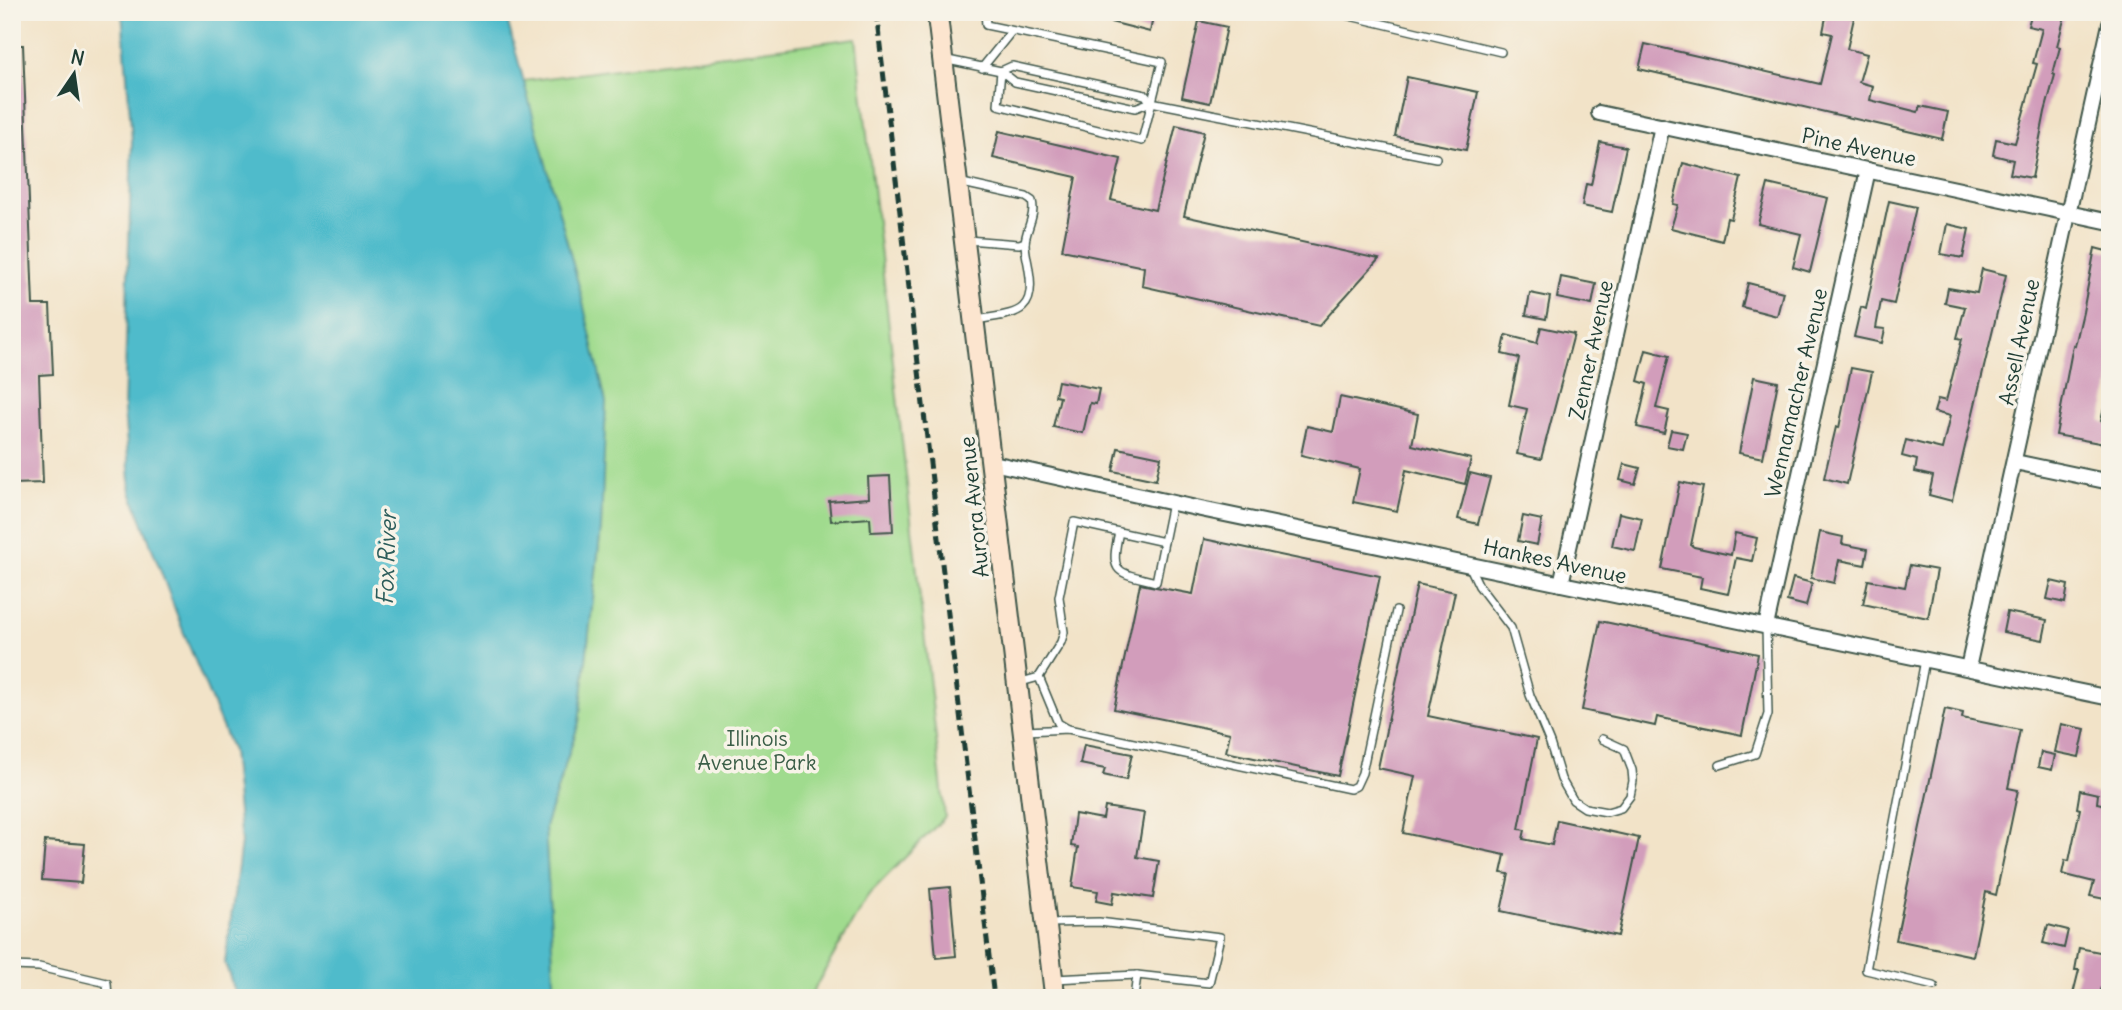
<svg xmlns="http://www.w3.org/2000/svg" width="2122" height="1010" viewBox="0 0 2122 1010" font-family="Delius,sans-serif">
	<rect width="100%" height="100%" fill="#f7f3e8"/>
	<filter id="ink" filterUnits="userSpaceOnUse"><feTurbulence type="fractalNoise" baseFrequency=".0143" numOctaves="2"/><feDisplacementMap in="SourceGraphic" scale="14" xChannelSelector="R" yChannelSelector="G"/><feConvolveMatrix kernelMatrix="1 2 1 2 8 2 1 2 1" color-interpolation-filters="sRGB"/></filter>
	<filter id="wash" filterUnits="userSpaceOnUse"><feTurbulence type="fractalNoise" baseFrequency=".00686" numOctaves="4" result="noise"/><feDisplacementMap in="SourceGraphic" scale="28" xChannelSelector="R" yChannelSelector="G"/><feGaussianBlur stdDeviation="1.57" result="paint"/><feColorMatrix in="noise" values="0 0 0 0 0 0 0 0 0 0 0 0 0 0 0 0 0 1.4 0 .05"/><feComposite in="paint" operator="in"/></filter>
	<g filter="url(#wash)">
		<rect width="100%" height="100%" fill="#f2e3c8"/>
		<path fill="#a0db8e" stroke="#608c61" stroke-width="2" d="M856,38L945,817L869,894L809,998H555L545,827L579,722L601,528L605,402L523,81Z"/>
		<path fill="#4fbbcb" stroke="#377c80" stroke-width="2" d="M122,12H505L580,290L606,402L601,528L579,722L545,827L555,998H237L225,963L241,843L232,751L185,636L131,492L124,411L132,140Z"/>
		<g id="blocks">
			<g fill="#d29dbb">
				<path d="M1092,12H1154L1150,32L1091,17Z"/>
				<path d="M1827,12L1854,18L1847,49L1867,54L1859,82L1873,86L1870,100L1918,112L1920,106L1948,112L1942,139L1639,69L1645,44L1820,84L1832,34L1823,32Z"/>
				<path d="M2032,12H2066L2057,46L2060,47L2053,74L2055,75L2045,112L2032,178L2010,174L2013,160L1993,155L1996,139L2015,143L2037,64L2033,63L2042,29L2028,26Z"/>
				<path d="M1199,21L1227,27L1210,103L1182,97Z"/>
				<path d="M12,45H23L33,305H50L53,374L39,375L43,483L12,484Z"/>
				<path d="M1407,77L1478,92L1466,150L1395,136Z"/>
				<path d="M1176,125L1204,132L1184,216L1379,259L1319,326L1142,286L1144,267L1062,250L1076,177L993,158L999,131L1121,159L1111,200L1155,210Z"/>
				<path d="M1600,142L1626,147L1612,212L1582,206L1586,184L1591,185Z"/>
				<path d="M1683,163L1741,178L1731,219L1727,218L1722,241L1671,228L1678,205L1673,204Z"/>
				<path d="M1768,184L1828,198L1810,272L1793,267L1801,234L1758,224Z"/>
				<path d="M1889,201L1916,207L1894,304L1881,301L1876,328L1885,329L1882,343L1854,337L1861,307L1866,309Z"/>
				<path d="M1947,224L1969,229L1963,258L1941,254Z"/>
				<path d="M2095,248L2110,252V383L2101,421L2110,425V445L2056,435L2073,345L2075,346L2083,312Z"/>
				<path d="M1982,269L2006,275L1952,501L1929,495L1933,476L1915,472L1917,460L1902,456L1906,440L1942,449L1950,416L1934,412L1938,399L1946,401L1962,339L1957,338L1965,307L1945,303L1948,288L1977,293Z"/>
				<path d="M1561,277L1596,284L1592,305L1557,298Z"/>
				<path d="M1748,283L1783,292L1777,316L1742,307Z"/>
				<path d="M1530,293L1550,297L1546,319L1526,315Z"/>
				<path d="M1541,327L1574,334L1541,459L1517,454L1527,409L1509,405L1519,358L1502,354L1506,335L1537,343Z"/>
				<path d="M1646,350L1669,356L1656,408L1669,411L1664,433L1637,427L1647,384L1638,381Z"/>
				<path d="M1851,368L1872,372L1847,484L1824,478L1836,427L1839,428Z"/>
				<path d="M1754,377L1778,382L1763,458L1739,453Z"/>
				<path d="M1058,381L1099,389L1096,404L1090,403L1083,433L1053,427L1060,397L1055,396Z"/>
				<path d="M1340,397L1418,414L1412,445L1471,459L1465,484L1406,470L1397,511L1353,502L1360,469L1301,455L1307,426L1333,432Z"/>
				<path d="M1671,430L1687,433L1683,449L1667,446Z"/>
				<path d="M1118,448L1161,457L1156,480L1113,471Z"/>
				<path d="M1624,464L1640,468L1635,484L1620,480Z"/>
				<path d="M1470,473L1490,478L1478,524L1458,519Z"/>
				<path d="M890,476L893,531L871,532L870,518L831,521L829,501L869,498L868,477Z"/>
				<path d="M1680,482L1703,487L1691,545L1694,547L1731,555L1735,533L1757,538L1752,561L1736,558L1728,594L1700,588L1702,577L1662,569Z"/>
				<path d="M1619,513L1642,518L1635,551L1612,546Z"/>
				<path d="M1523,516L1542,520L1537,545L1518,541Z"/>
				<path d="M1820,532L1843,537L1842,544L1868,549L1865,565L1839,560L1834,583L1811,578Z"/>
				<path d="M1204,539L1380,576L1338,776L1226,752L1230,733L1114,709L1140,584L1193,594Z"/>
				<path d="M1910,565L1937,570L1928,618L1863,604L1868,580L1905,587Z"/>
				<path d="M1793,578L1812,583L1806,606L1787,601Z"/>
				<path d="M2051,581L2068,585L2065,603L2047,599Z"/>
				<path d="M1417,584L1455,592L1428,716L1537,739L1519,829L1525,830L1523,839L1552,845L1557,820L1639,838L1618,936L1501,911L1509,874L1501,873L1505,855L1403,833L1415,776L1378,768Z"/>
				<path d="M2007,612L2047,620L2043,640L2003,632Z"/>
				<path d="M1600,621L1758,654L1742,735L1657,717L1655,726L1582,710Z"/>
				<path d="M1945,709L1963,713L1962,718L2020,730L2008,788L2018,790L1996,895L1986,892L1973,956L1896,940Z"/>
				<path d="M2061,724L2085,729L2079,757L2055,752Z"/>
				<path d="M1084,745L1132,754L1126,780L1103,775L1105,769L1080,764Z"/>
				<path d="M2041,752L2055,755L2052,770L2038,767Z"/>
				<path d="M2080,790L2098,794L2097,803L2110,806V900L2090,896L2094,882L2062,874L2065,860L2069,861L2080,809L2077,808Z"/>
				<path d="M1105,807L1144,813L1137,857L1159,861L1153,898L1114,892L1112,904L1096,901L1098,891L1072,887L1078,847L1071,846L1075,814L1103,819Z"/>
				<path d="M45,841L85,844L81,883L42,880Z"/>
				<path d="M950,887L956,956L936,958L930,889Z"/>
				<path d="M2048,925L2068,930L2064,948L2043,943Z"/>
				<path d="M2079,948L2110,954V968H2107L2099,998H2072L2079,970H2075Z"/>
			</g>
		</g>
	</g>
	<g filter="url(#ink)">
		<use href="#blocks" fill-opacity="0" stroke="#3f564a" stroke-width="2"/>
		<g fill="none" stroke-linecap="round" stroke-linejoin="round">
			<defs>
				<g id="service">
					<path d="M985,12L986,25L1162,62L1142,141L998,105L1001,71"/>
					<path d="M1333,12L1501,52"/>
					<path d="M943,59L1001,71L1015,82L1135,108L1151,102L1436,158"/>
					<path d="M982,68L1011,32"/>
					<path d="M1001,71L1012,66L1145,95L1151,102"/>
					<path d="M958,182L1026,197L1032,201C1036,216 1026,228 1025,243C1025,252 1028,262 1029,270C1037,316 1013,313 977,320"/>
					<path d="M967,240L1019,244L1025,242"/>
					<path d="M1119,532C1109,575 1117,572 1156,582L1164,542"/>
					<path d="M1469,565L1479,586L1511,628L1530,695L1550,743L1561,779L1573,800L1585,808L1607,812L1621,808L1630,796L1633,781L1632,770L1624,749L1602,739"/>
					<path d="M1925,660L1866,970L1934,986"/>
					<path d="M1039,677L1058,723L1068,729"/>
					<path d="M1021,682L1039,677L1061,642L1064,632L1059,597L1074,522L1164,542L1172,503"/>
					<path d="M1026,731L1068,729L1350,789L1356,786L1362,773L1396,611"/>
					<path d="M1720,765L1755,754L1768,714L1766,627"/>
					<path d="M1047,923L1099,922L1220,937L1209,983L1137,975L1054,979"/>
					<path d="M12,966L39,967L107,983L108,998"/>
					<path d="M1134,998L1137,975"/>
				</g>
				<g id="minor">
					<path d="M1599,113L2110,222"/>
					<path d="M2015,462L2110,482"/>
					<path d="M993,463L1196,508L2110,698"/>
					<path d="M1561,584L1662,126"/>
					<path d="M1766,626L1868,170"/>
					<path d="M1968,668L2110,24"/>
				</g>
				<path id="secondary" d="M937,12L1055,998"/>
			</defs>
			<use href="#service" stroke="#3f564a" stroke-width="10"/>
			<use href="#minor" stroke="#3f564a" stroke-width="18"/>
			<use href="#secondary" stroke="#3f564a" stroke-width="23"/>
			<use href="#service" stroke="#fff" stroke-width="7"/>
			<use href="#minor" stroke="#fff" stroke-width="14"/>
			<use href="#secondary" stroke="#fce5cf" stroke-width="19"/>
			<path stroke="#1f3d34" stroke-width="5" stroke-dasharray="10 5" stroke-linecap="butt" d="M876,12L994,998"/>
		</g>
	</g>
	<g text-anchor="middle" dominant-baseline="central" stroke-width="7" stroke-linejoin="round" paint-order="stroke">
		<g font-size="21" fill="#1f3d34" stroke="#f7f3e8">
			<text transform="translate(1859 147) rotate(12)">Pine Avenue</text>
			<text transform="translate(2019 342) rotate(-78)">Assell Avenue</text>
			<text transform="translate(1591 350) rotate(-78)">Zenner Avenue</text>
			<text transform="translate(1796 393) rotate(-77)">Wennamacher Avenue</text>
			<text transform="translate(974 507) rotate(-96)">Aurora Avenue</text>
			<text transform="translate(1555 561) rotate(12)">Hankes Avenue</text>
		</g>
		<g font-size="21" fill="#395d46" stroke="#f7f3e8">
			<text x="757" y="738">Illinois<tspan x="757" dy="24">Avenue Park</tspan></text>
		</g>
		<g font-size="23" font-style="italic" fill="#2b5c5a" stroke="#f7f3e8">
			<text transform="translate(386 558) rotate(-88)">Fox River</text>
		</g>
	</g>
	<rect width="2122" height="1010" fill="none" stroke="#f7f3e8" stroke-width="42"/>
	<g transform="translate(74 74) rotate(13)" stroke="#f7f3e8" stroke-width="5" paint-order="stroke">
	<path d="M0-5L12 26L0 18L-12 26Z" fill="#1f3d34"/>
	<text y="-10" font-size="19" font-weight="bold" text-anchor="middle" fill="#1f3d34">N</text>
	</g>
</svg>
